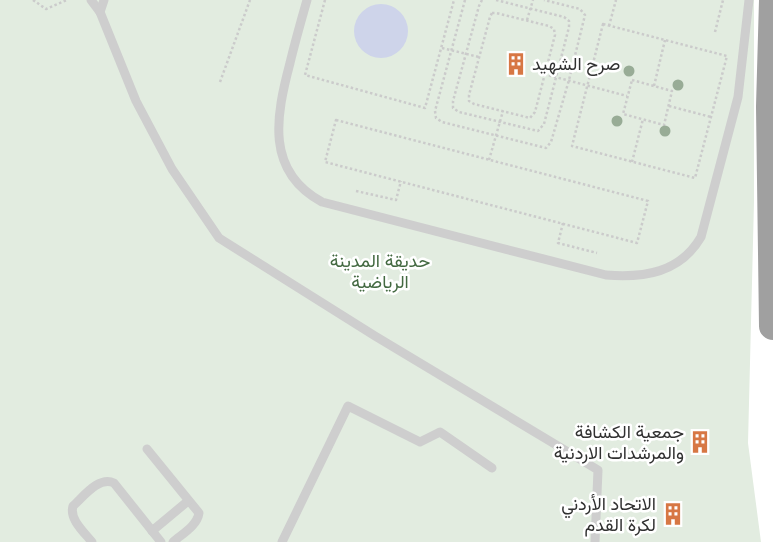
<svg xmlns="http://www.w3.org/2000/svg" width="773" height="542" viewBox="0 0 773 542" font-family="'Nunito Sans',Vazirmatn,sans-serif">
	<rect width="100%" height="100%" fill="#fff"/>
	<path fill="#e2ece0" d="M0,0H754V202L748,443L761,542H0Z"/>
	<circle fill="#ced4ea" cx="381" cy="31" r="27"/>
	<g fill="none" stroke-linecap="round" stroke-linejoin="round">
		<g stroke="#cbcbcb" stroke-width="2.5" stroke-dasharray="2.5 2.5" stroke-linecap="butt">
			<path d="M33,0L46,9L67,0"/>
			<path d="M325,0L305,75L425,108L454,0"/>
			<path d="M465,0L435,111L436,118L442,122L546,148L551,142L569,80L585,15L580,9L544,0"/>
			<path d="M482,0L479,6L453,101V108L459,112L538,131L544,124L569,27V21L564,17L496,0"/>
			<path d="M492,13H496L549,26L554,29L555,35L535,112L530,118L474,104L469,101V95L490,17Z"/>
			<path d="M527,20L533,0"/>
			<path d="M603,24L727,56L695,178L572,146Z"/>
			<path d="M609,26L616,0"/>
			<path d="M715,32L723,0"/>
			<path d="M442,48L479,57"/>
			<path d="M544,74L627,96"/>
			<path d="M632,80L672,91L664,125L623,114Z"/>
			<path d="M220,82L250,0"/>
			<path d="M654,86L665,40"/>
			<path d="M669,106L711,117"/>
			<path d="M336,120L648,201L637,243L325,162Z"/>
			<path d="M489,160L503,111"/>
			<path d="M632,162L643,119"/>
			<path d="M356,191L396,200L401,181"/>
			<path d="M563,223L558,243L597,253"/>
		</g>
		<g stroke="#cecece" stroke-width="9">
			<path d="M91,0L100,12"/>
			<path d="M104,0L100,12L136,101L172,169L219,238L375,336L598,470L595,542"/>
			<path d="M307,0C301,21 295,42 290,63C276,116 265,171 322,202L606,275C644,278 680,273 701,237L738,97L749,0"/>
			<path d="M147,449L199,513C197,526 182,534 173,542"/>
			<path d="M152,531L188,501"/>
			<path d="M92,542C84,532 69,519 73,506C84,496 99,476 114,483L161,542"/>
			<path d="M282,542L348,406L420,442L440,432L492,468"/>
		</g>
		<path stroke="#a0a0a0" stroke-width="28" d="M773,0L770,107L773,326"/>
	</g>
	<g fill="#98ac96">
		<circle cx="629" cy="71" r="5.5"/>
		<circle cx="678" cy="85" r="5.5"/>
		<circle cx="617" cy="121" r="5.5"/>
		<circle cx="665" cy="131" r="5.5"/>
	</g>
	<defs>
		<symbol id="building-bare" viewBox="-9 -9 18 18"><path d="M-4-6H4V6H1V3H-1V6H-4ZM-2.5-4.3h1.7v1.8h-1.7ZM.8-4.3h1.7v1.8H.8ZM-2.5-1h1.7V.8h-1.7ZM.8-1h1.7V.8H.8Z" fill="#d77744" stroke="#fff" stroke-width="2.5" paint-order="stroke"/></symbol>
	</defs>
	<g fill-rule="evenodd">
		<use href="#building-bare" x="500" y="48" width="32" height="32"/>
		<use href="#building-bare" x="684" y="426" width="32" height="32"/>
		<use href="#building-bare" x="657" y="498" width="32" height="32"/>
	</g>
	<g text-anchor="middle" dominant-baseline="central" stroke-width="5" stroke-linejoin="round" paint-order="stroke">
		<g font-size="18" fill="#313131" stroke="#fff" text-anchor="end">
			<text x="532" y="64" text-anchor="start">صرح الشهيد</text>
			<text x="684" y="432">جمعية الكشافة<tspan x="684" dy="21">والمرشدات الاردنية</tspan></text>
			<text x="656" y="504">الاتحاد الأردني<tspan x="656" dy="21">لكرة القدم</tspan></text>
		</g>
		<g font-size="18" fill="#436941" stroke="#fff">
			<text x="380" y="261">حديقة المدينة<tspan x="380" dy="21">الرياضية</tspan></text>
		</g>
	</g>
</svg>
